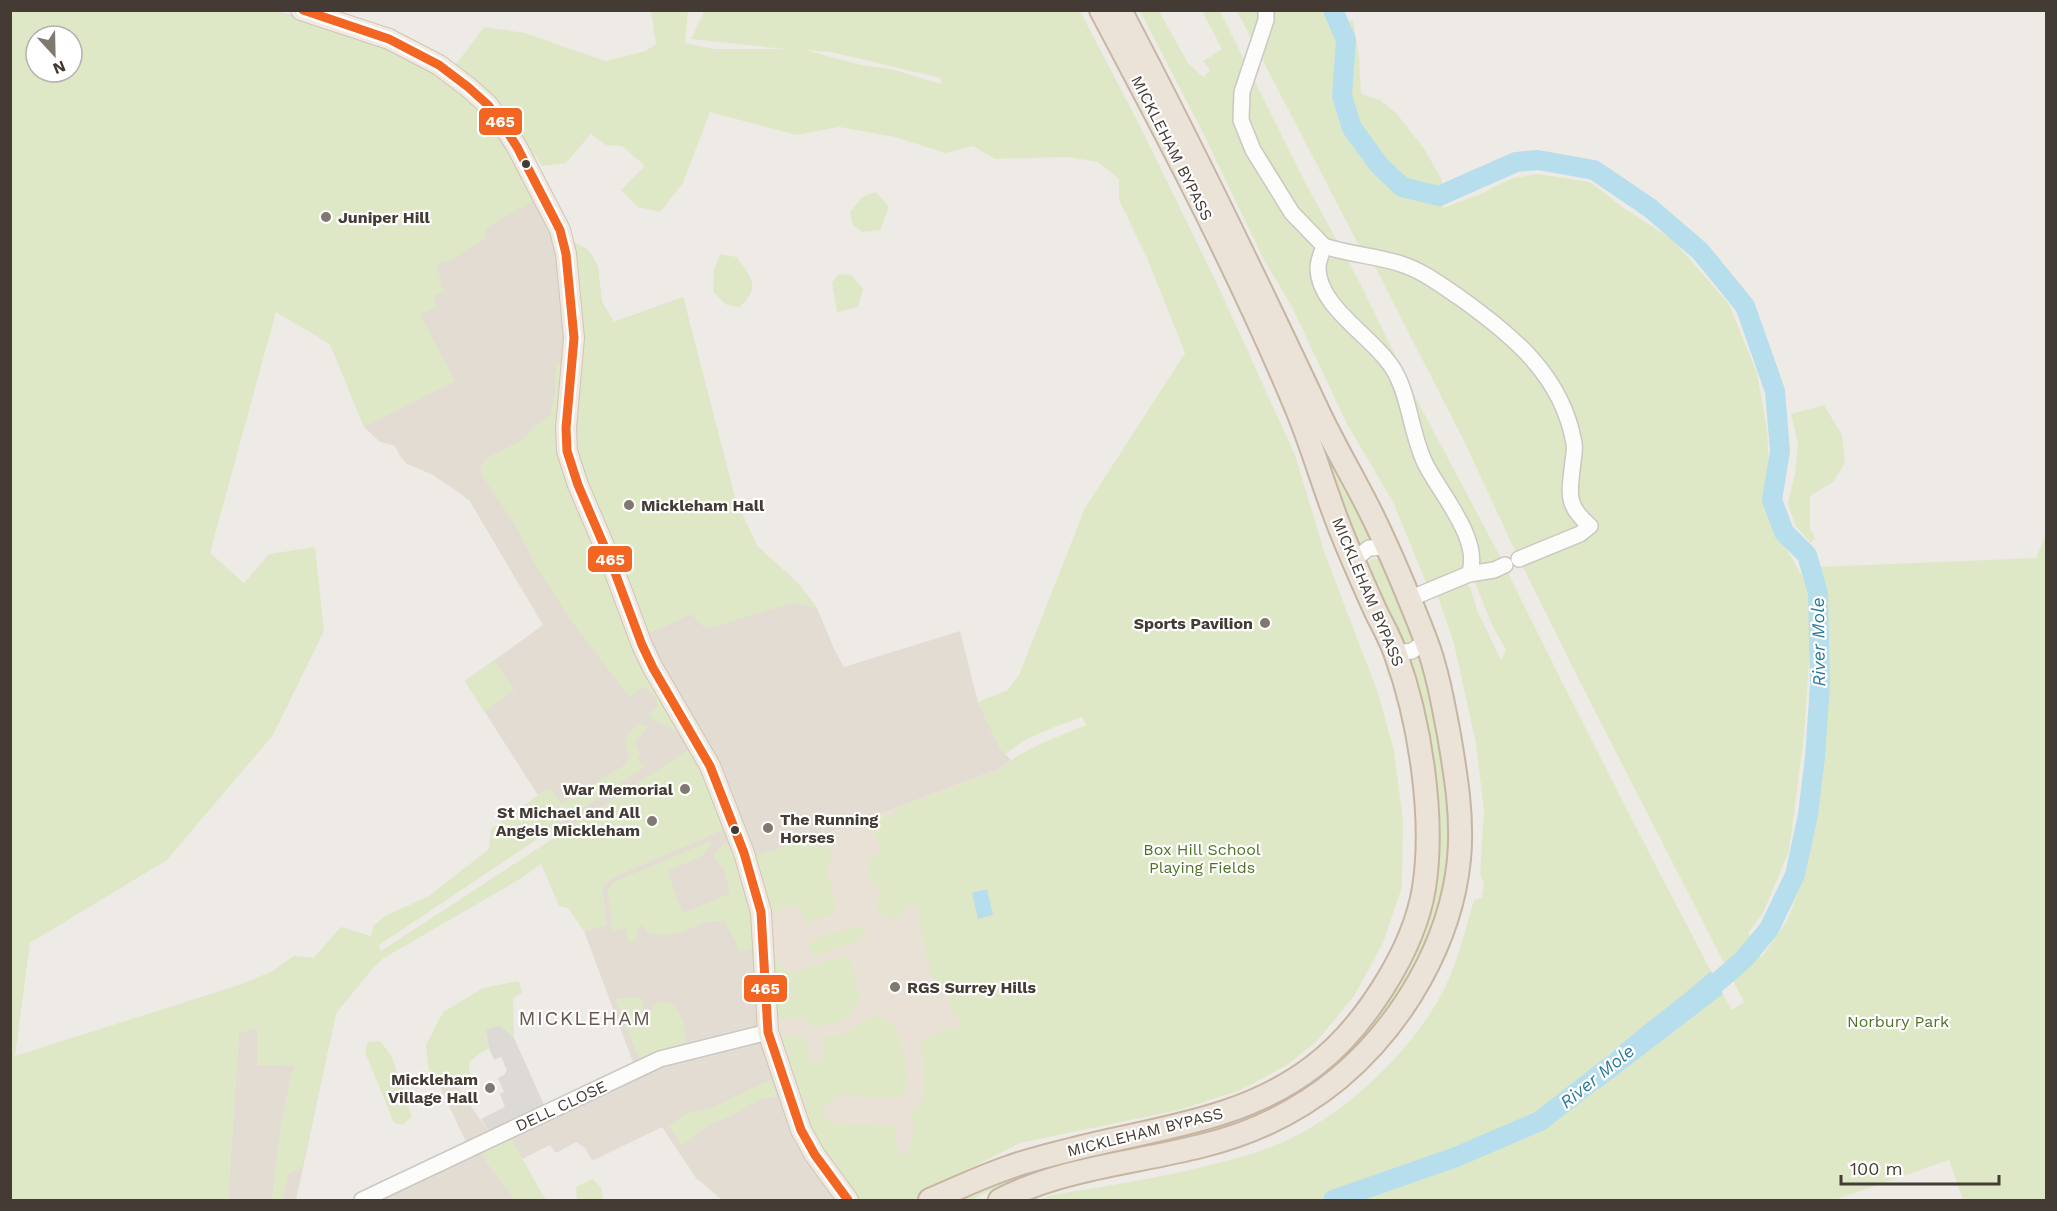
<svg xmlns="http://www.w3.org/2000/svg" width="2057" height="1211" viewBox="0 0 2057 1211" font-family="'Work Sans',sans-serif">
	<rect width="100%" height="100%" fill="#eeebe6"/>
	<g fill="#e3dcd3">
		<path d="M272,10L293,15L524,170L558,248L575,243L586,248L598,266L602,302L614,322L683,297L735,498L757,546L798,583L817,608L835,651L844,667L960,631L978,702L1000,748L1011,760L998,770L823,835L855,1200H722L696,1178L662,1127L592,1161L585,1148L576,1142L556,1153L550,1145L522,1159L509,1135L637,1073L584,931L606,925L602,887L610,879L643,864L689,750L562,833L465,681L543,625L469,500L433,475L407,464L400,456L395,446L380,442L364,427L330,344L276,311Z"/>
		<path d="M341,927L384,957L373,968L336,1013L296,1200H228L242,984L273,971L294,956L314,958Z"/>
		<path d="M449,1075L491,1135L480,1150L486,1161L516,1200H353L468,1146L437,1081Z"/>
	</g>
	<path fill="#e9e1d5" d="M992,771L1069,957L914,1125L911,1147L887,1193L855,1200L778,1039L754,856L823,835Z"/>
	<g fill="#dfe8c6" fill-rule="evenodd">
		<path d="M272,10L347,33L390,50L424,66L483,107L536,195L532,201L485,229V239L451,260L436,264L444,292L433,296L437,307L420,314L455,381L364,427L330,344L276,312L210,553L244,583L269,554L315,547L324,631L273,735L167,860L30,943L15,1056L242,984L273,971L294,956L314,958L341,927L371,936L374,925L385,916L429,896L489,849L491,829L545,790H552L561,804L625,765L629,756L625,737L639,723L648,727L635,741L640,754L637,760L645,767L378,946L381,951L689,750H697L724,824L722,830L610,879L602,887L606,925L584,931L568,908L559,906L541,864L522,878L384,958L373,968L336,1013L302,1168L288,1174L283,1200H272C276,1155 282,1111 294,1066L257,1065V1028L239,1033L228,1200H11V11ZM36,36H72V72H36Z"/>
		<path d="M651,11H688L685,43L715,49H784L691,39L704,11H1080L1140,126L1220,290L1295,455L1325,554L1378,693L1394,751L1403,821L1402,887L1383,943L1354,996L1317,1041L1287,1065L1241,1090L1179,1110L1020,1143L955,1176L914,1200H855L818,1151L780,1043L790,1034L805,1037L811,1060L824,1062L822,1041L824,1037L842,1035L874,1015L891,1022L900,1039L906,1065L907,1090L902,1098L838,1096L824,1108L825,1122L896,1126L895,1137L898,1153L906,1155C913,1142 915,1128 912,1113L923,1100L924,1068L920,1041L951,1027L960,1026L958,1015L953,1016L945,986L932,979L916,907L912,904L894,919L878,914L876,904L882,897L878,886L870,879L867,860L880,854C879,836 873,834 868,818L879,814L883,818L893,815L895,809L998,770L1019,755L1040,744L1086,725L1082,717C1056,727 1027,735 1006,754L1000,749L978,702L1008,690L1019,675L1085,508L1185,353L1147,258L1119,200V179L1098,162L1067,157L995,159L973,146L945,153L895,137L839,127L796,135L710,112L683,183L660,212L638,207L621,190L645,166L622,146L606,145L591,134L566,163L542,166C516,130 495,87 454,67L484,27L525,33L605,61L645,51L656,44ZM805,50L831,52L941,78V84L891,69L861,65Z"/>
		<path d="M1140,11H1159L1188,63L1203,77L1210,70L1203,61L1222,49L1202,11H1220L1304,180L1360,283L1417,400L1502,560L1427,585L1393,502L1347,424L1291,305L1264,260L1201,129Z"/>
		<path d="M1237,11H1323L1332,26L1353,20L1359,56L1361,94L1380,100L1397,114L1425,150L1442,180L1443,208L1478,195L1513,178L1538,174L1590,182L1625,209L1673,240L1729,304L1757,373L1767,429L1769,465L1766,497L1775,529L1809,588L1810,645L1804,736L1789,851L1763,913L1748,933L1761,958L1787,921L1807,868L1819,793L1825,698V612L1818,567L2036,558L2046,534V1200H1963L1949,1160L1834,1200H1037L1052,1195C1121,1184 1190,1173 1257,1152C1331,1130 1415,1052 1447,983C1459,957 1466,927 1474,900L1482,897L1484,884L1480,874L1484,811L1476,744L1454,644L1437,594L1466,582L1471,589L1477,610L1501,660L1506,650L1492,625L1475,583L1479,579L1508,573C1574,706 1641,839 1711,971L1686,994L1603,1059L1588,1077L1599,1089L1723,994L1732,1010L1744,1002L1579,680L1517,555L1465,443L1374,265L1368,263Z"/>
		<path d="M876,192L889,207L880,230L862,232L852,224L850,212L862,197Z"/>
		<path d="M575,243C604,254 596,277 602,300C604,308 610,315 614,322L683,297L735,498L757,546L798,583L817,608L793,603L709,628L704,627L691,614L664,627L645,634L573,450L570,247Z"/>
		<path d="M720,254L737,257C751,279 762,285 740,307L727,305L713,292L714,270Z"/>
		<path d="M1243,266L1374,541L1358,548Z"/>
		<path d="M838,274L852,275L863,289L858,307L837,312L832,283Z"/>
		<path d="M561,358L569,360L562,430L679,732L654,720L648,714L656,709C659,699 653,695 646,688L639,689L630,698L570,619L535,564L517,528L482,475L481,468L485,459L524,439L532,428L550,415L555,393L556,364L562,363Z"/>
		<path d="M1824,405L1842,435L1845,462L1833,482L1810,496V528L1815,538L1811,543L1795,525L1788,503L1795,473L1798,444L1791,414Z"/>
		<path d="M1374,558L1384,559L1415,642L1405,646L1368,571L1367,563Z"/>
		<path d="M1419,658L1426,660L1454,804L1447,899L1393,1013L1328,1081L1248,1124L1026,1178L991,1190L972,1200H951L1015,1173L1193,1129L1325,1064L1427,893L1408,661Z"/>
		<path d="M494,660L514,690L484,712L465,681Z"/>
		<path d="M823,835L832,857L827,868L837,913L804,923L800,905L766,912L754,856Z"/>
		<path d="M708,842H712L704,855L667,871L683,913L730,894L724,869L713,856L723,844L733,846L752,903L757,947L740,952L725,921C719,921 711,921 705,923C683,930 673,940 648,933L643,925L638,926V939L629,943L625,928L612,932L608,890L614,882Z"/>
		<path d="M855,927H865L867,932L854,943L812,957L809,951V943L819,937Z"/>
		<path d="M843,955L851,962L860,996L850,1017C836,1023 812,1033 801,1016L778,1021L774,1015L770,959L781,963L787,973L804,969Z"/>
		<path d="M519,981L522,993L513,998L514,1038L500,1025L486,1030L489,1048C470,1061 465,1059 472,1082L459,1089L449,1075L437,1081L429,1072L426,1045L443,1012L483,988Z"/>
		<path d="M631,997L643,999L642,1014L648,1015L652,1007L660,1001L674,1004L683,1021L687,1048L639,1058L615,999Z"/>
		<path d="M380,1041L391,1055L412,1117L402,1125L394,1123L365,1052L368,1042Z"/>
		<path d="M771,1079L777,1097L760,1099L734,1115L711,1124L682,1145L669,1126L687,1113L714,1107Z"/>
		<path d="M509,1135L543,1195L547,1200H516L486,1161L479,1149Z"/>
		<path d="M592,1179L601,1187L603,1200H577L576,1187Z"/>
	</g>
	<path fill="#dddad6" d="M500,1025L514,1038L546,1109L491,1135L481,1119L505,1107L500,1094L504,1092L498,1078L504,1075L507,1070L501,1057L494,1060L489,1048L486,1030Z"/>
	<g fill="#b7deec">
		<path d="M987,889L993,915L978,919L972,893Z"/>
		<path d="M1711,971L1723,994L1599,1089L1588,1076C1624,1037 1671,1007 1711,971Z"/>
	</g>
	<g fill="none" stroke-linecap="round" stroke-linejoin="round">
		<g stroke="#b7deec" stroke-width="20">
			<path d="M1333,10L1346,40L1342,96L1352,128L1379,165L1402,187L1439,196L1516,162L1538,160L1594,170L1650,208L1700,251L1745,306L1775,391L1780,451L1772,500L1784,532L1807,555L1818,593L1820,685L1815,757L1808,815L1795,875L1769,929L1744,959L1698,999"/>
			<path d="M1333,1200L1456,1157L1540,1121L1612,1065"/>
		</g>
		<defs>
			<g id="minor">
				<path d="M1266,10V20L1242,92L1241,120L1253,150L1292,213L1324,246C1322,252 1318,261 1318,268C1318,308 1376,338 1395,372C1410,399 1411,434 1425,463C1439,492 1483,541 1469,574"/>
				<path d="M1324,246C1351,255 1380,256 1404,265C1424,272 1441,285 1459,297C1512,335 1562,375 1574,443C1575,449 1574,455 1573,461C1570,492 1564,504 1590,526L1580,534L1519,559"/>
				<path d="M1354,560L1369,548L1387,547"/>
				<path d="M1409,599L1469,574L1494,570L1505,565"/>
				<path d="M1396,653L1412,651L1426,641"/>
				<path d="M362,1200L660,1059L768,1032"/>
			</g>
			<path id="major" d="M301,10L389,39L439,65L468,87L488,105L503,125L517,147L560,230L566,254L574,338L566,428L567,451L578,485L611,562L642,645L653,668L710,766L744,853L761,912L768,1032L801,1130L815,1155L848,1200"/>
			<g id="highway">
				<path d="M930,1200C956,1189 983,1176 1010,1167C1029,1160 1050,1155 1070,1150C1155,1128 1243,1121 1314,1066C1364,1028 1414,950 1424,888C1435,818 1420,721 1396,655C1391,640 1383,626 1376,612C1362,581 1348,550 1336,518C1322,481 1311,443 1296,407C1239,271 1170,140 1101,10"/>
				<path d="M1000,1200C1063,1168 1134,1163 1201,1146C1251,1134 1299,1111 1339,1078C1403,1024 1451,942 1459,859C1463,818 1456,776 1449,735C1443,703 1437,669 1425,638C1409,597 1392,556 1373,517C1355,480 1333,444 1316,407C1253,273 1189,141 1120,10"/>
			</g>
		</defs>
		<use href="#minor" stroke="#cbc7c2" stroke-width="18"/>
		<use href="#major" stroke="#d0c4b4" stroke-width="22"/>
		<use href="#highway" stroke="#c6b5a2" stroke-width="26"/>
		<use href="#minor" stroke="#fcfcfb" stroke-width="15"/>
		<use href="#major" stroke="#f1eae2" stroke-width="20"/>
		<use href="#highway" stroke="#ebe2d8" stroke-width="22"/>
		<defs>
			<path id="bus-1" d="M303,10L389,39L439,65L468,87L488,105L503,125L517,147L560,230L566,254L574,338L566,428L567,451L578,485L611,562L642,645L653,668L710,766L744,853L761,912L768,1032L801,1130L815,1155L848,1200"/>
		</defs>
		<use href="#bus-1" stroke="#fff" stroke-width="14"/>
		<use href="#bus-1" stroke="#f26522" stroke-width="9"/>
	</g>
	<g fill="#433b34" stroke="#fff" stroke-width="2">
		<circle cx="526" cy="164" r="5"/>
		<circle cx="735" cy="830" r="5"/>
	</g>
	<g fill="#7f7972" stroke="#fff" stroke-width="2">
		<circle cx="326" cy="217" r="6"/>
		<circle cx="629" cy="505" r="6"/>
		<circle cx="1265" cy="623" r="6"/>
		<circle cx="685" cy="789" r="6"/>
		<circle cx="652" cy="821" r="6"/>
		<circle cx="768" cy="828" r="6"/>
		<circle cx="895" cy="987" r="6"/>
		<circle cx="490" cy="1088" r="6"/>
	</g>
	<g text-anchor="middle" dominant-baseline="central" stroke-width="4.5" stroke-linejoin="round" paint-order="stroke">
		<g font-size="16" fill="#433b34" stroke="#fff">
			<text transform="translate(1172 148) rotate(63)">MICKLEHAM BYPASS</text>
			<text transform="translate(1368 592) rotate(67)">MICKLEHAM BYPASS</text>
			<text transform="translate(561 1106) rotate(-25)">DELL CLOSE</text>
			<text transform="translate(1145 1132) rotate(-14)">MICKLEHAM BYPASS</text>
		</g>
		<g font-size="16" font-weight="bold" fill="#433b34" stroke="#fff" text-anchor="start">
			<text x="338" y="217">Juniper Hill</text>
			<text x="641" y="505">Mickleham Hall</text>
			<text x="1253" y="623" text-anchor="end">Sports Pavilion</text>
			<text x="673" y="789" text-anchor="end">War Memorial</text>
			<text x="640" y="812" text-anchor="end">St Michael and All<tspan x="640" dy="18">Angels Mickleham</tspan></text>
			<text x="780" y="819">The Running<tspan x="780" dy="18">Horses</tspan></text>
			<text x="907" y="987">RGS Surrey Hills</text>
			<text x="478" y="1079" text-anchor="end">Mickleham<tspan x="478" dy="18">Village Hall</tspan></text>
		</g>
		<g font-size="16" fill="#4e7428" stroke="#fff">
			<text x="1202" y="849">Box Hill School<tspan x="1202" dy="18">Playing Fields</tspan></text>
			<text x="1898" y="1021">Norbury Park</text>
		</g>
		<g font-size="18" font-style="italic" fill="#2b7b9e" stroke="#fff">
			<text transform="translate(1818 642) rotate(-91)">River Mole</text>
			<text transform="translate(1597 1076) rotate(-39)">River Mole</text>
		</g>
		<g font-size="20" letter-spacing="1.5" fill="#66584b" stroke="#fff">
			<text x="585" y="1018">MICKLEHAM</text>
		</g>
	</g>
	<g stroke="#fff" stroke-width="2">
		<rect x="478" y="107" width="45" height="29" rx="6" fill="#f26522"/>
		<rect x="587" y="545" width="46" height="28" rx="6" fill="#f26522"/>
		<rect x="743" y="974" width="45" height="29" rx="6" fill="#f26522"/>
	</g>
	<g font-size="16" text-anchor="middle" font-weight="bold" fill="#fff">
		<text x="500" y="127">465</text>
		<text x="610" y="565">465</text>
		<text x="765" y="994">465</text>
	</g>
	<rect width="2057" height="1211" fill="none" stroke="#433b34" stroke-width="24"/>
	<g transform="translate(54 54) rotate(158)"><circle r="28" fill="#ffffff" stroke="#b4b1ae" stroke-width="1.5"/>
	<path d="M0-4.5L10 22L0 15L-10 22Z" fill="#7f7972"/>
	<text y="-9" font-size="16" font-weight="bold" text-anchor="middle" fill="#433b34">N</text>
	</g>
	<path d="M1841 1175v9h158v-9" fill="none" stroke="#433b34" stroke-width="3"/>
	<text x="1850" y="1175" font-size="18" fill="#433b34" stroke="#ffffff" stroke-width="4.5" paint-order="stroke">100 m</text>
</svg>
